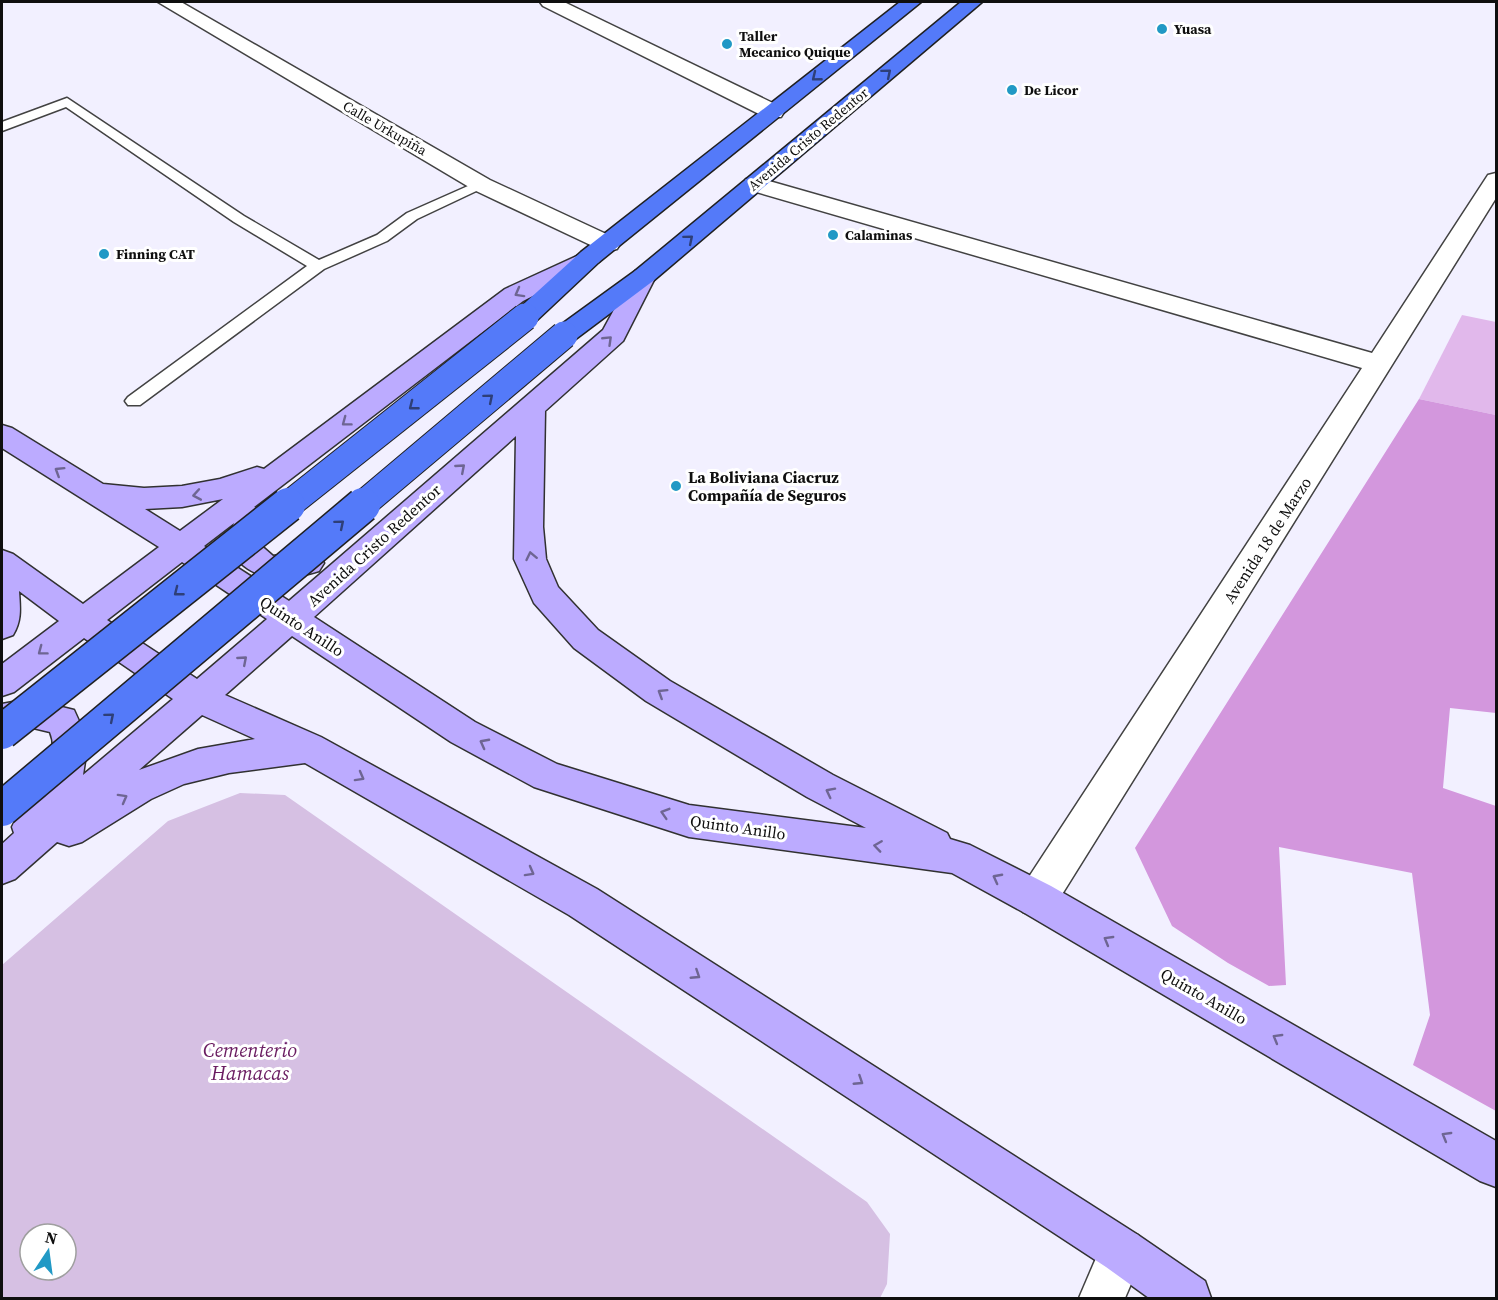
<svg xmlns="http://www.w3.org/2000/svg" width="1498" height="1300" viewBox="0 0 1498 1300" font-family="'Source Serif 4',serif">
	<rect width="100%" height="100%" fill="#f2f0ff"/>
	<path fill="#e1b8eb" d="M1462,315L1496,322V415L1419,399Z"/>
	<path fill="#d397dd" d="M1419,399L1496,415V713L1450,708L1443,788L1496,806V1111L1413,1065L1430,1015L1412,873L1279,847L1286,985L1269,986L1228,963L1172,926L1135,848Z"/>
	<path fill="#d6c0e3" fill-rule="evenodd" d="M240,793L285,795L867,1202L890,1234L887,1284L880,1298H2V965L168,821ZM30,1234H66V1270H30Z"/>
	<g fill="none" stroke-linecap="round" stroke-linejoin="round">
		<defs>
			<path id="lane" d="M67,98L244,216L319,260L377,235L407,213L477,182H487L489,185L417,219L387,241L324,269L140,405H128L125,401L128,397L307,266L234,222L66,107L2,131V122Z"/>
			<g id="street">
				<path d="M158,2H181L490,180L617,239L620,244L617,249L608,251L599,249L474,190Z"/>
				<path d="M540,2H564L781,107L784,112L781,117H765L543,6Z"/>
				<path d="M1496,173V198L1051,912L1037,917L1023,912L1018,899L1023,886L1362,368L746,189L743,184L746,179H762L1372,353L1488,175Z"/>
				<path d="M1122,1228L1138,1235L1145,1251L1125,1298H1079L1106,1235Z"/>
			</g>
			<path id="secondary" d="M590,250L599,252L602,257L599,262L523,301L254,507L262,509L266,517L257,542L273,556L308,551L319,555L324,563L319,571C281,583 247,582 226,544L234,523L204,546L289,601L603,330L635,271L644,268L653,271L656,276L623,341L545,411L543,527L546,559L558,587L598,630L670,681L833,775L947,833L950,839L970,845L1051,886L1496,1141V1187L1480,1181L1023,912L952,873L689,837L534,787L451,742L292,636L225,695L321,737L597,889L1138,1235L1205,1281L1211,1298H1149L1106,1267L569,915L305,763L229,773L184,784L151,799L82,842L69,846L57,842L15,879L2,884V844L14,833L12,827C25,798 64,766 50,732L29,727L2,732V704L29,699L74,710L88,741L83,775L173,699L84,638L14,692L2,696V664L59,621L19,591C20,608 22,620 13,635L2,639V550L13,554L83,604L159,547L2,448V425L12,428L103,484L144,488L182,486L220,479L257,467L264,469L505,289ZM516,436L514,559L534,603L574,648L646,701L807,797L866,828L689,805L557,764L475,722L314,617ZM223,499L180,531L145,509L182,507ZM182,562L267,619L197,679L107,620ZM202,715L255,739L198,749L139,770Z"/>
			<g id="highway">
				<path d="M900,2H921L599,262L534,323L525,325L516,323L512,317L516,311L581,252Z"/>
				<path d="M961,2H982L653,281L573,341L564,343L555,341L551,335L555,329L635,271Z"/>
			</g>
		</defs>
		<use href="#lane" stroke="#424242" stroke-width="3"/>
		<use href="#street" stroke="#424242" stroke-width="3"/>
		<use href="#secondary" stroke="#313131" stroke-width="3"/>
		<use href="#highway" stroke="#202020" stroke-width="3"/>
		<use href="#lane" fill="#fff" fill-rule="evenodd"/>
		<use href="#street" fill="#fff" fill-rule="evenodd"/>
		<use href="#secondary" fill="#bcabff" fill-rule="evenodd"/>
		<use href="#highway" fill="#547af9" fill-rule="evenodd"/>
		<defs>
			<g id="highway-bridge-far1">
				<path d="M287,506L525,317"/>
				<path d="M361,506L564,335"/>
			</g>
			<g id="highway-bridge">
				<path d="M2,732L288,505"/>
				<path d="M2,809L363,505"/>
			</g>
		</defs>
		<use href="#highway-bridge-far1" stroke="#202020" stroke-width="29" stroke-linecap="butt"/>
		<use href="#highway-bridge" stroke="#202020" stroke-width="37" stroke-linecap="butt"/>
		<use href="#highway-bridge-far1" stroke="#547af9" stroke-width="27"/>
		<use href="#highway-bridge" stroke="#547af9" stroke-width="34"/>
	</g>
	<defs><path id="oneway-chevron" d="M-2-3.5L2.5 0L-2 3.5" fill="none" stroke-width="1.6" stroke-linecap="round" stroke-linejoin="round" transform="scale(1.5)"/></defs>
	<g stroke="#2e3f78">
		<use href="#oneway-chevron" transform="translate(887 73) rotate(-40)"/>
		<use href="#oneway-chevron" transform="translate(816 77) rotate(141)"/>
		<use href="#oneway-chevron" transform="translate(689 239) rotate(-40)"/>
		<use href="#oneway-chevron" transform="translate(489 398) rotate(-40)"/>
		<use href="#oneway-chevron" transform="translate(413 406) rotate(142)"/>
		<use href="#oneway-chevron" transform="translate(340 524) rotate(-40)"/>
		<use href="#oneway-chevron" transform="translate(178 592) rotate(142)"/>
		<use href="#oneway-chevron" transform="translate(110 717) rotate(-40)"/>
	</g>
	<g stroke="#6e6593">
		<use href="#oneway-chevron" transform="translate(519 293) rotate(151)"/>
		<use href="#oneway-chevron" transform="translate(608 340) rotate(-44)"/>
		<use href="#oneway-chevron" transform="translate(346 422) rotate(143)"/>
		<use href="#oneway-chevron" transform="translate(461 468) rotate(-41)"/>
		<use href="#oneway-chevron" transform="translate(59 471) rotate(-148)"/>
		<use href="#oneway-chevron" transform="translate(197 495) rotate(170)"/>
		<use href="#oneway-chevron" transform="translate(531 556) rotate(-102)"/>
		<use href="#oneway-chevron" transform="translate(42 651) rotate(143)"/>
		<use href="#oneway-chevron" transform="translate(243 660) rotate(-41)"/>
		<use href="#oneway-chevron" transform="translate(662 693) rotate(-148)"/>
		<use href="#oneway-chevron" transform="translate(484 743) rotate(-152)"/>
		<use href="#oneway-chevron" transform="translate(360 777) rotate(29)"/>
		<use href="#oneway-chevron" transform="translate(830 792) rotate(-153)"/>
		<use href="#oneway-chevron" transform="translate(123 798) rotate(-29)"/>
		<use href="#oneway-chevron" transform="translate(665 813) rotate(-163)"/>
		<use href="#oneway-chevron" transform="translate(878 846) rotate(-172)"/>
		<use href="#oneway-chevron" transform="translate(530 872) rotate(29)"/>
		<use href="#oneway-chevron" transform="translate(997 878) rotate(-152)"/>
		<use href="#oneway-chevron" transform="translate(1108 940) rotate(-150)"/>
		<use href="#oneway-chevron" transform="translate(696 975) rotate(33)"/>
		<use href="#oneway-chevron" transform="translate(1277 1038) rotate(-150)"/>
		<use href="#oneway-chevron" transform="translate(859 1081) rotate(33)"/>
		<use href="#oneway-chevron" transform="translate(1446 1136) rotate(-150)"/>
	</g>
	<g fill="#2199c5" stroke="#fff" stroke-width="2">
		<circle cx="1162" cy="29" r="6"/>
		<circle cx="727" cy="44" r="6"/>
		<circle cx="1012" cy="90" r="6"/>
		<circle cx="833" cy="235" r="6"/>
		<circle cx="104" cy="254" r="6"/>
		<circle cx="676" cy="486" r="6"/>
	</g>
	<g text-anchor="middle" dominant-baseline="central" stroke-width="6" stroke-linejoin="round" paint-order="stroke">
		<g font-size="14" font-weight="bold" fill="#0f0f0f" stroke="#fff" text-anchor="start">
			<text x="1174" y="29">Yuasa</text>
			<text x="739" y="36">Taller<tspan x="739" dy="16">Mecanico Quique</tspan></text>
			<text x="1024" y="90">De Licor</text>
			<text x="845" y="235">Calaminas</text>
			<text x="116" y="254">Finning CAT</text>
		</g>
		<g font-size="14" fill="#0f0f0f" stroke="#fff">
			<text transform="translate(385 128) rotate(30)">Calle Urkupiña</text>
			<text transform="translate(808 139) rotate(-40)">Avenida Cristo Redentor</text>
		</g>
		<g font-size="16" font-weight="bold" fill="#0f0f0f" stroke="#fff" text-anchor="start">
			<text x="688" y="477">La Boliviana Ciacruz<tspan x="688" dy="18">Compañía de Seguros</tspan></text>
		</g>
		<g font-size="16" fill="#0f0f0f" stroke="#fff">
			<text transform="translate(1267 540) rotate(-57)">Avenida 18 de Marzo</text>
			<text transform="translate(374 545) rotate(-42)">Avenida Cristo Redentor</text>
			<text transform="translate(302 626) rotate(33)">Quinto Anillo</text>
			<text transform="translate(738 827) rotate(8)">Quinto Anillo</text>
			<text transform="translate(1204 996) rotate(30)">Quinto Anillo</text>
		</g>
		<g font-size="20" font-style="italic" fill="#6a1c61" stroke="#fff">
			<text x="250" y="1050">Cementerio<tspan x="250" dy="23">Hamacas</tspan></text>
		</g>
	</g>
	<rect width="1498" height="1300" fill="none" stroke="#0f0f0f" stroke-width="6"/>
	<g transform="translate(48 1252) rotate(13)"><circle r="28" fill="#ffffff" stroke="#9f9f9f" stroke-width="1.5"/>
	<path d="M0-4.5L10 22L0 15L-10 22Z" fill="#2199c5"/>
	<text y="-9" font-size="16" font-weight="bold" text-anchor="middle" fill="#0f0f0f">N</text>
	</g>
</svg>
